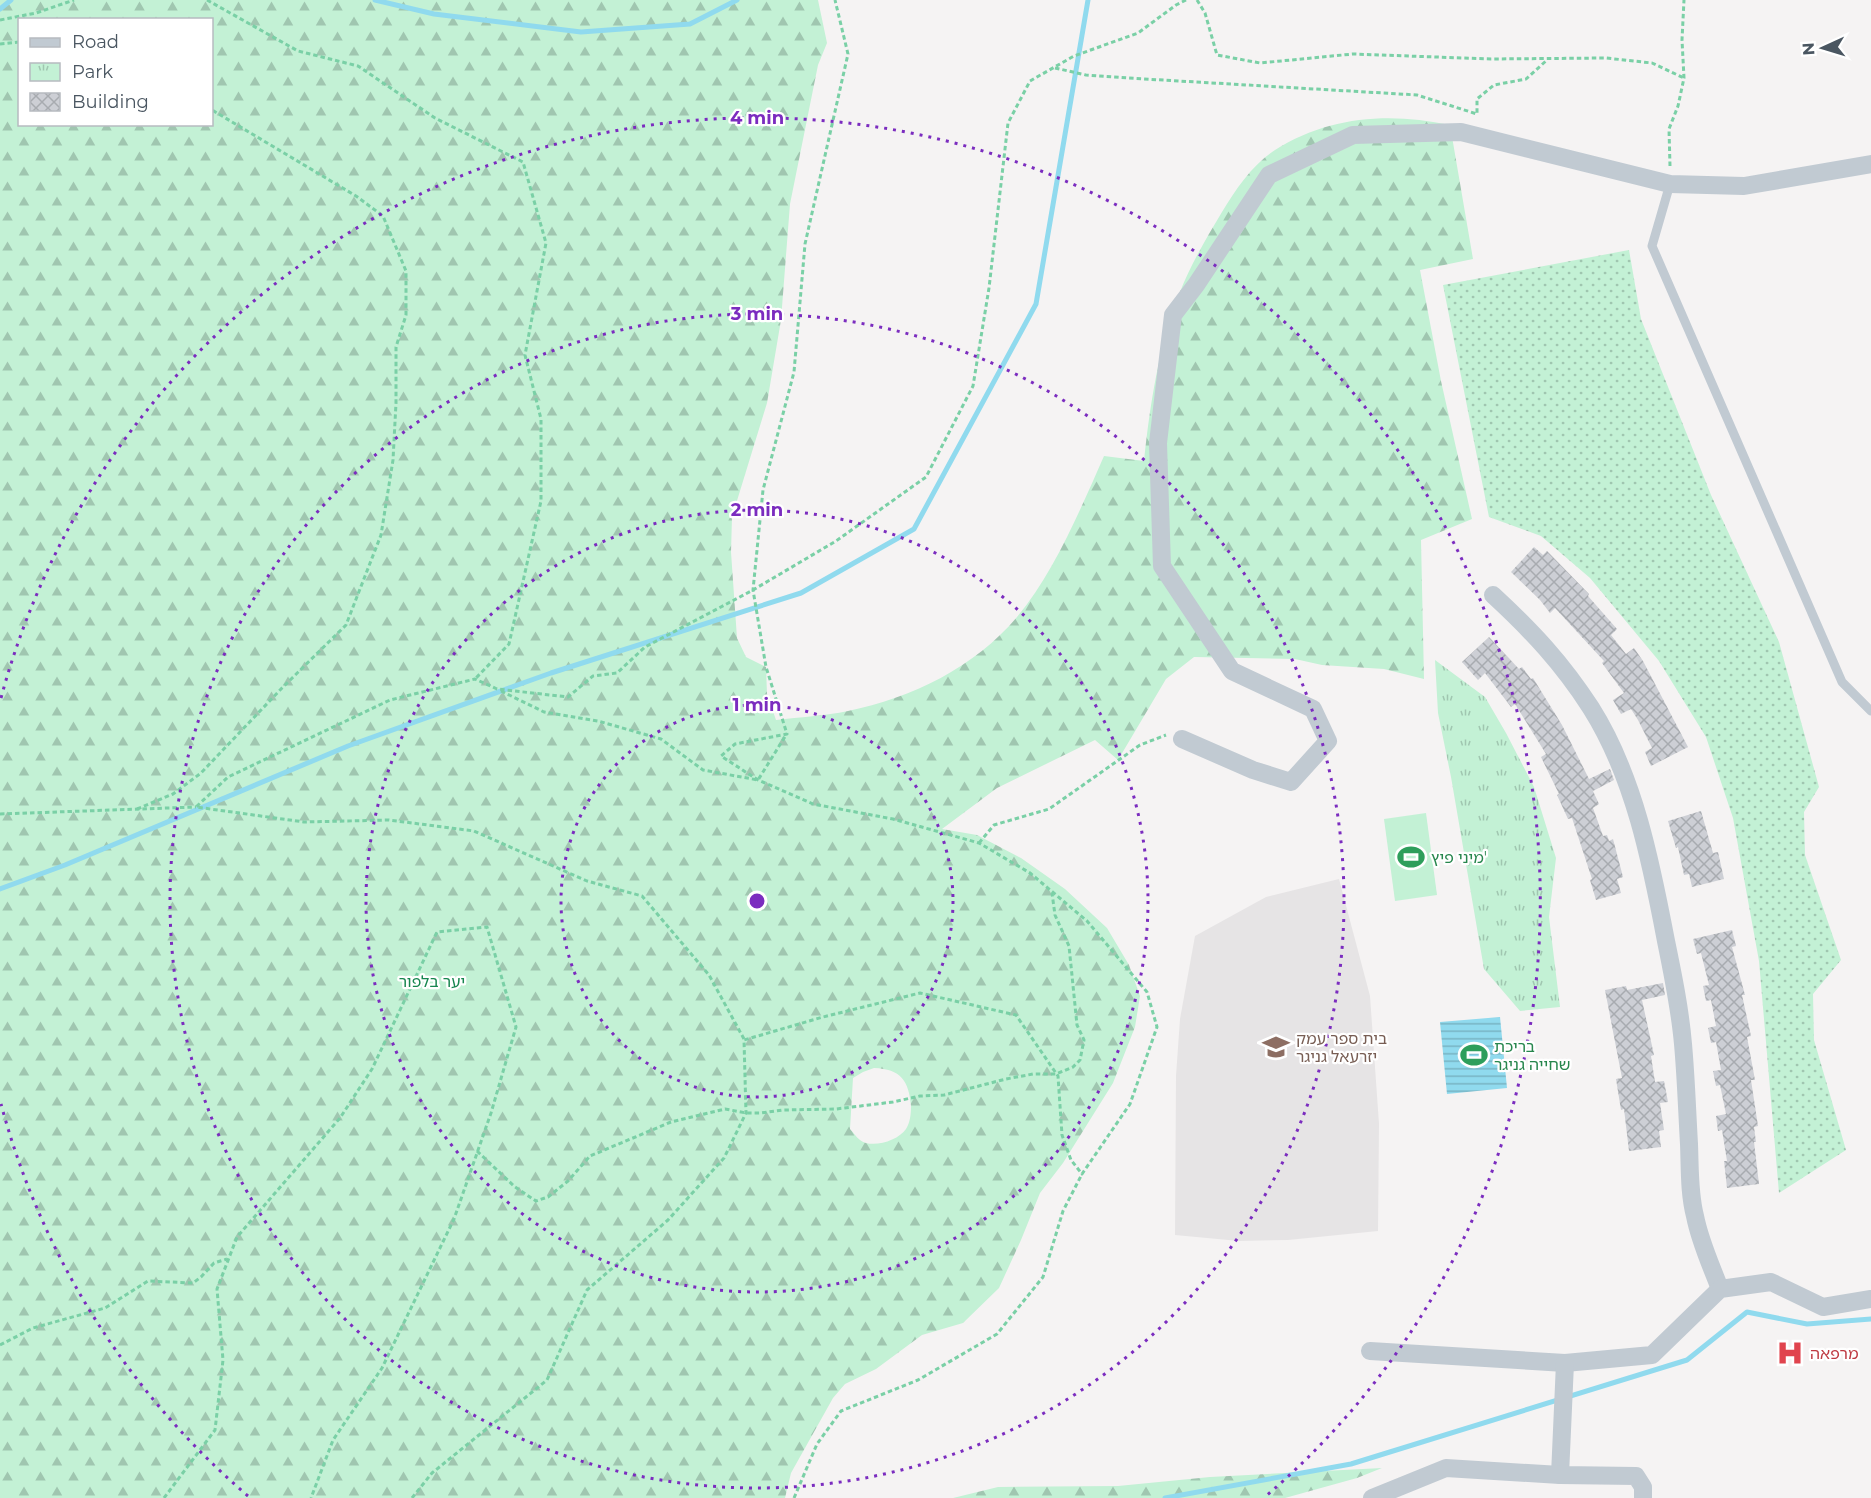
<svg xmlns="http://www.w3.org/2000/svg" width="1871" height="1498" viewBox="0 0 1871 1498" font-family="Montserrat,'Noto Sans Hebrew',sans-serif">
	<defs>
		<pattern id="grass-dots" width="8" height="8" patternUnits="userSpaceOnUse" patternTransform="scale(1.5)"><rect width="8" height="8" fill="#c3f1d5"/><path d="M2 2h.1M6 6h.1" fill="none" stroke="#a0c6b0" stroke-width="1.8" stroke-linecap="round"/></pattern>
		<pattern id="forest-firs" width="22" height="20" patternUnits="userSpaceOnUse" patternTransform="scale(1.5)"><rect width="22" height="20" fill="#c3f1d5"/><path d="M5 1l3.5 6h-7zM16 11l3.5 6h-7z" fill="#a0c6b0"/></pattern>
		<pattern id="park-tufts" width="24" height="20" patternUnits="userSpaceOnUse" patternTransform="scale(1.5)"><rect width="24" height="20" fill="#c3f1d5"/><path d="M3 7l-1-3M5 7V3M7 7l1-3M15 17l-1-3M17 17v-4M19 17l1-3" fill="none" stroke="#a0c6b0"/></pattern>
		<pattern id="water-rules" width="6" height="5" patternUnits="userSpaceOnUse" patternTransform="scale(1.5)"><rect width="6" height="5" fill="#90daee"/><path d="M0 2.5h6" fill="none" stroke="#78b4c4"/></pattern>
		<pattern id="building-cross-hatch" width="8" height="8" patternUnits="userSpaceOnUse" patternTransform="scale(1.5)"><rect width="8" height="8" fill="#cdcfd5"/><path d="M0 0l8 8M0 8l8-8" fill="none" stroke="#a8abb0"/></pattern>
	</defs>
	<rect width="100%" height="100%" fill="#f5f3f3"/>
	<path fill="#e6e4e5" d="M1339,879L1370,996L1379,1124L1378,1231L1288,1240L1239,1241L1175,1235L1176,1076L1180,1019L1195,936L1266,897Z"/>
	<path fill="url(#grass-dots)" d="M1629,250L1641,319L1711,495L1779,642L1819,787L1804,812L1805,855L1841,960L1813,994L1814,1040L1846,1150L1779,1193L1759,961L1733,818L1706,737L1659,661L1590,578L1541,536L1489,517L1443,285Z"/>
	<g fill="url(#forest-firs)" fill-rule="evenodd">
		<path d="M0,0H818L827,43L818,65L790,204L781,320L767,403L732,517L731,552L737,638L746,657L766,667L767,694L776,720C800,717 825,716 848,711C912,698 975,667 1017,617C1054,573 1081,508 1104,456L1144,461C1150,404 1159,345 1180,292C1191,264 1207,237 1222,212C1236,189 1252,165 1275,150C1328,116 1390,112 1450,125L1473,259L1420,270L1441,381L1472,519L1421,540L1424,679L1384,669L1322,665L1295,659L1194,657L1166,679L1118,760L1095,740L997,788L942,829L977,835L1021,858L1065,889L1107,928L1129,965L1140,996L1135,1027L1113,1083L1063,1163L1040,1193L1021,1240L999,1288L963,1323L922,1335L876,1369L845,1384L833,1398L791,1473L785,1498H0ZM20,20H212V124H20ZM874,1068C901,1069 909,1081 911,1106C911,1114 910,1123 906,1129C898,1141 871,1149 860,1140C856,1137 853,1132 850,1129L853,1078L863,1072Z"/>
		<path d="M1382,1468L1357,1478L1285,1498H953L998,1487L1118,1486L1210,1477Z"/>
	</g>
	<path fill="url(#park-tufts)" d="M1435,660L1485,697L1506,733L1534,787L1556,858L1549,917L1560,1007L1520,1011L1484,969L1451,777L1438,713Z"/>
	<path fill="#c3f1d5" d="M1426,813L1437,895L1395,901L1384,819Z"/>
	<path fill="url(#water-rules)" d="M1500,1017L1507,1088L1447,1094L1440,1022Z"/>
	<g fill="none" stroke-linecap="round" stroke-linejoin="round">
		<g stroke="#90daee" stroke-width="5">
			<path d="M375,0L434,14L581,32L690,24L737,0"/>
			<path d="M0,9L11,0"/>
			<path d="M0,889L65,865L348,746L551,673L801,593L914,529L1036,304L1088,0"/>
			<path d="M1165,1498L1351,1464L1687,1360L1747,1312L1807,1324L1871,1319"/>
		</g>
	</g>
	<g fill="url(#building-cross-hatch)">
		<path d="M1534,547L1543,555L1547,551L1589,594L1588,596L1617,629L1611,635L1626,654L1634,648L1643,661L1688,747L1651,766L1645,752L1652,748L1638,720L1631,709L1621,714L1613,700L1624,693L1602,663L1604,661L1555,608L1550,613L1540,600L1511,572Z"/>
		<path d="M1489,637L1519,669L1522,667L1531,679L1533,678L1562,725L1589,779L1610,769L1614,780L1593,791L1599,804L1593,808L1603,836L1607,835L1609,841L1613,839L1623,877L1617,879L1621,893L1596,900L1590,880L1592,879L1572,818L1568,819L1557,795L1559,794L1541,757L1546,754L1515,704L1511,707L1485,673L1478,680L1462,662Z"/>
		<path d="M1701,811L1713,853L1718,852L1724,879L1692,887L1689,874L1684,875L1678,847L1676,848L1668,821Z"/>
		<path d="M1732,930L1736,946L1732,947L1745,995H1742L1751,1036L1747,1037L1755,1080H1751L1758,1126L1754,1127L1756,1142H1754L1759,1184L1727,1188L1724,1161H1727L1722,1130L1718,1131L1716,1116L1726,1114L1720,1085L1716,1086L1713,1071L1721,1070L1716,1042L1711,1043L1708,1028L1716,1026L1711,1000L1706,1001L1703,986L1709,985L1701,953L1697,954L1693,939Z"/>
		<path d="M1663,983L1665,995L1642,1000L1654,1055L1651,1056L1655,1082L1664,1081L1668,1102L1660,1103L1664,1130L1659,1131L1661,1147L1629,1151L1624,1109L1621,1110L1616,1079L1622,1078L1605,990L1626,986L1627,990Z"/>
	</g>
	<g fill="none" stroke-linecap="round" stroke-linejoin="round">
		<g stroke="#7ad0a6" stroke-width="3" stroke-dasharray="4.5 3" stroke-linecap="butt">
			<path d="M207,0L298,51L358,66L435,118L523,162L546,243L525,355L541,419V501L509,644L475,679"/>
			<path d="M1197,0L1205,13L1217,55L1260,63L1353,54L1491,59L1606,58L1652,63L1684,78"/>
			<path d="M0,20L36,13L74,0"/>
			<path d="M0,44L20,42"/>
			<path d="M1055,68L1086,75L1128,78L1417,95L1477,114V99L1494,85L1526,79L1547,60"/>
			<path d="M1670,166L1669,129L1678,106L1684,78L1682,40L1684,0"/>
			<path d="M501,691L544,712L598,721L661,739L703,770L758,780L786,735"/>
			<path d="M137,809L173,794L201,773L282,688L346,625L381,535L393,460L396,403V347L406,315V271L383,216L356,196L212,110"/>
			<path d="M0,814L196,807"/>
			<path d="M979,843L994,825L1049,809L1140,745L1166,735"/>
			<path d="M744,1039L709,975L642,896L587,881L474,831L389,820L304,822L196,807L228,777L390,700L475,679L497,689L568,697L593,676L617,673L645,647L753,590L836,541L926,477L973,386L989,288L1008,123L1030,81L1074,56L1138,33L1176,5L1186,0"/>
			<path d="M477,1151L515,1187L536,1201L548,1197L568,1181L590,1156L671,1122L725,1109L746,1113H761L783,1110L836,1109L893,1102L920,1096L944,1095L1006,1079L1033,1074H1056L1073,1067L1080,1060L1084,1040L1077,1025L1069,946L1055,915L1052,893"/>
			<path d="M0,1345L33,1328L105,1308L148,1281L193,1283L201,1277L214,1263L227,1259"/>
			<path d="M164,1498L215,1430L223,1360L217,1289L237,1237L340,1118L372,1069L437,932L487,927L516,1027L491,1113L454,1219L382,1368L333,1440L311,1498"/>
			<path d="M412,1498L432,1473L547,1380L587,1290L668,1220L724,1158L746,1113L744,1040L823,1017L920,993L1016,1015L1058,1076L1062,1135L1071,1160L1082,1174L1130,1104L1157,1027L1147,992L1087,921L1030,873L979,843L893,819L813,804L758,780L721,756L735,744L787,734L766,667L753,590L763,490L794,372L805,244L848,54L835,0"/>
			<path d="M794,1498L817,1444L841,1411L918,1380L997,1334L1043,1277L1063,1211L1082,1174"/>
		</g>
		<path stroke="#c1cad2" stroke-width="9" d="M1670,184L1652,246L1842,682L1871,711"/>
		<g stroke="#c1cad2" stroke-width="18">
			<path d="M1493,595C1532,631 1562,663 1591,708C1634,776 1651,862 1666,941C1673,975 1680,1009 1683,1044C1686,1077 1687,1110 1689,1144C1690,1168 1689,1193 1695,1216C1700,1242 1711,1265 1720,1289"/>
			<path d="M1182,739L1253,770L1291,782L1328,741L1313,709L1232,671L1162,566L1158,443L1173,315L1196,285L1269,175L1353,135L1461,132L1670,184L1744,186L1871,164"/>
			<path d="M1370,1351L1565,1363L1652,1355L1720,1289L1771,1282L1823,1307L1871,1299"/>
			<path d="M1560,1475L1565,1363"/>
			<path d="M1372,1498L1446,1468L1560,1475L1636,1476L1643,1487V1498"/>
		</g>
	</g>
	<g fill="none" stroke="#7b2cbf" stroke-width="3" stroke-dasharray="3 6">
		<circle cx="757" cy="901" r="196"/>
		<circle cx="757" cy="901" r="391"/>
		<circle cx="757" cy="901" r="587"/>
		<path d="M248 1496A783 783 0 0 1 1 1104M1 698A783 783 0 1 1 1266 1496"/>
	</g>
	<defs>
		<symbol id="stadium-bare" viewBox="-9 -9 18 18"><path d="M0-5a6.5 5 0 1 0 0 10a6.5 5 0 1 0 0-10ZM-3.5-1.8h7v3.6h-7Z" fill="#2e9e5b" stroke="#fff" stroke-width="2.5" paint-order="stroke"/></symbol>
		<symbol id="school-bare" viewBox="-9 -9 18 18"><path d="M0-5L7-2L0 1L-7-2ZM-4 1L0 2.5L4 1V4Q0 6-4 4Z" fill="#8d6e63" stroke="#fff" stroke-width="2.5" paint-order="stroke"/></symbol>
		<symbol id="hospital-bare" viewBox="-9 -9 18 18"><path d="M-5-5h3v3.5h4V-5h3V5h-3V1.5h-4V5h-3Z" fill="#e0444e" stroke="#fff" stroke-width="2.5" paint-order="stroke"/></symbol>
	</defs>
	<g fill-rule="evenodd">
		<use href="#stadium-bare" x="1392" y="838" width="38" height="38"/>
		<use href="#school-bare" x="1257" y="1028" width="38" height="38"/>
		<use href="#stadium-bare" x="1455" y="1036" width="38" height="38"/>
		<use href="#hospital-bare" x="1771" y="1334" width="38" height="38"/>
	</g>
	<g text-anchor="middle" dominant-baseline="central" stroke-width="4.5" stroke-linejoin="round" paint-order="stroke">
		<g font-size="16" fill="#27864d" stroke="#fff" text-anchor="start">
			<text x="1431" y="857">מיני פיץ'</text>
			<text x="1494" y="1046">בריכת<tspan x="1494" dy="18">שחייה גניגר</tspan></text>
		</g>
		<g font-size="16" fill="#17864f" stroke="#fff">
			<text x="432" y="981">יער בלפור</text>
		</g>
		<g font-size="16" fill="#785e54" stroke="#fff" text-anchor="start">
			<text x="1296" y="1038">בית ספר עמק<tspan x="1296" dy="18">יזרעאל גניגר</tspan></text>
		</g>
		<g font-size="16" fill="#be3a42" stroke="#fff" text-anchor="start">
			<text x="1810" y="1353">מרפאה</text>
		</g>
	</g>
	<circle cx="757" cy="901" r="9" fill="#7b2cbf" stroke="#fff" stroke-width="3"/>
	<g font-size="18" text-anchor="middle" font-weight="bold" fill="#7b2cbf" stroke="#fff" stroke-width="4.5" stroke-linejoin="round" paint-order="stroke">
		<text x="757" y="124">4 min</text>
		<text x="757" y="320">3 min</text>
		<text x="757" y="516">2 min</text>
		<text x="757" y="711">1 min</text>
	</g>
	<rect x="18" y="18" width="195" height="108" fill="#ffffff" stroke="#b7bbc0" stroke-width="1.5"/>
	<rect x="30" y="38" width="30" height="9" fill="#c1cad2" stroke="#b7bbc0" stroke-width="1.5"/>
	<text x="72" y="48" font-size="18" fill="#4a5661">Road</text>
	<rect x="30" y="63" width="30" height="18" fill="url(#park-tufts)" stroke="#b7bbc0" stroke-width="1.5"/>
	<text x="72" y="78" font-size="18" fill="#4a5661">Park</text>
	<rect x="30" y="93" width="30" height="18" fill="url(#building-cross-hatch)" stroke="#b7bbc0" stroke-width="1.5"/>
	<text x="72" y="108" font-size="18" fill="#4a5661">Building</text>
	<g transform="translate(1823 48) rotate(266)" stroke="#ffffff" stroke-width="4.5" paint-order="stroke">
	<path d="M0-4.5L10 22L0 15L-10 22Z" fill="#4a5661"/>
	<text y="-9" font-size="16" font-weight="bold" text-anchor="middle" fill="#4a5661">N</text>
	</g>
</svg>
